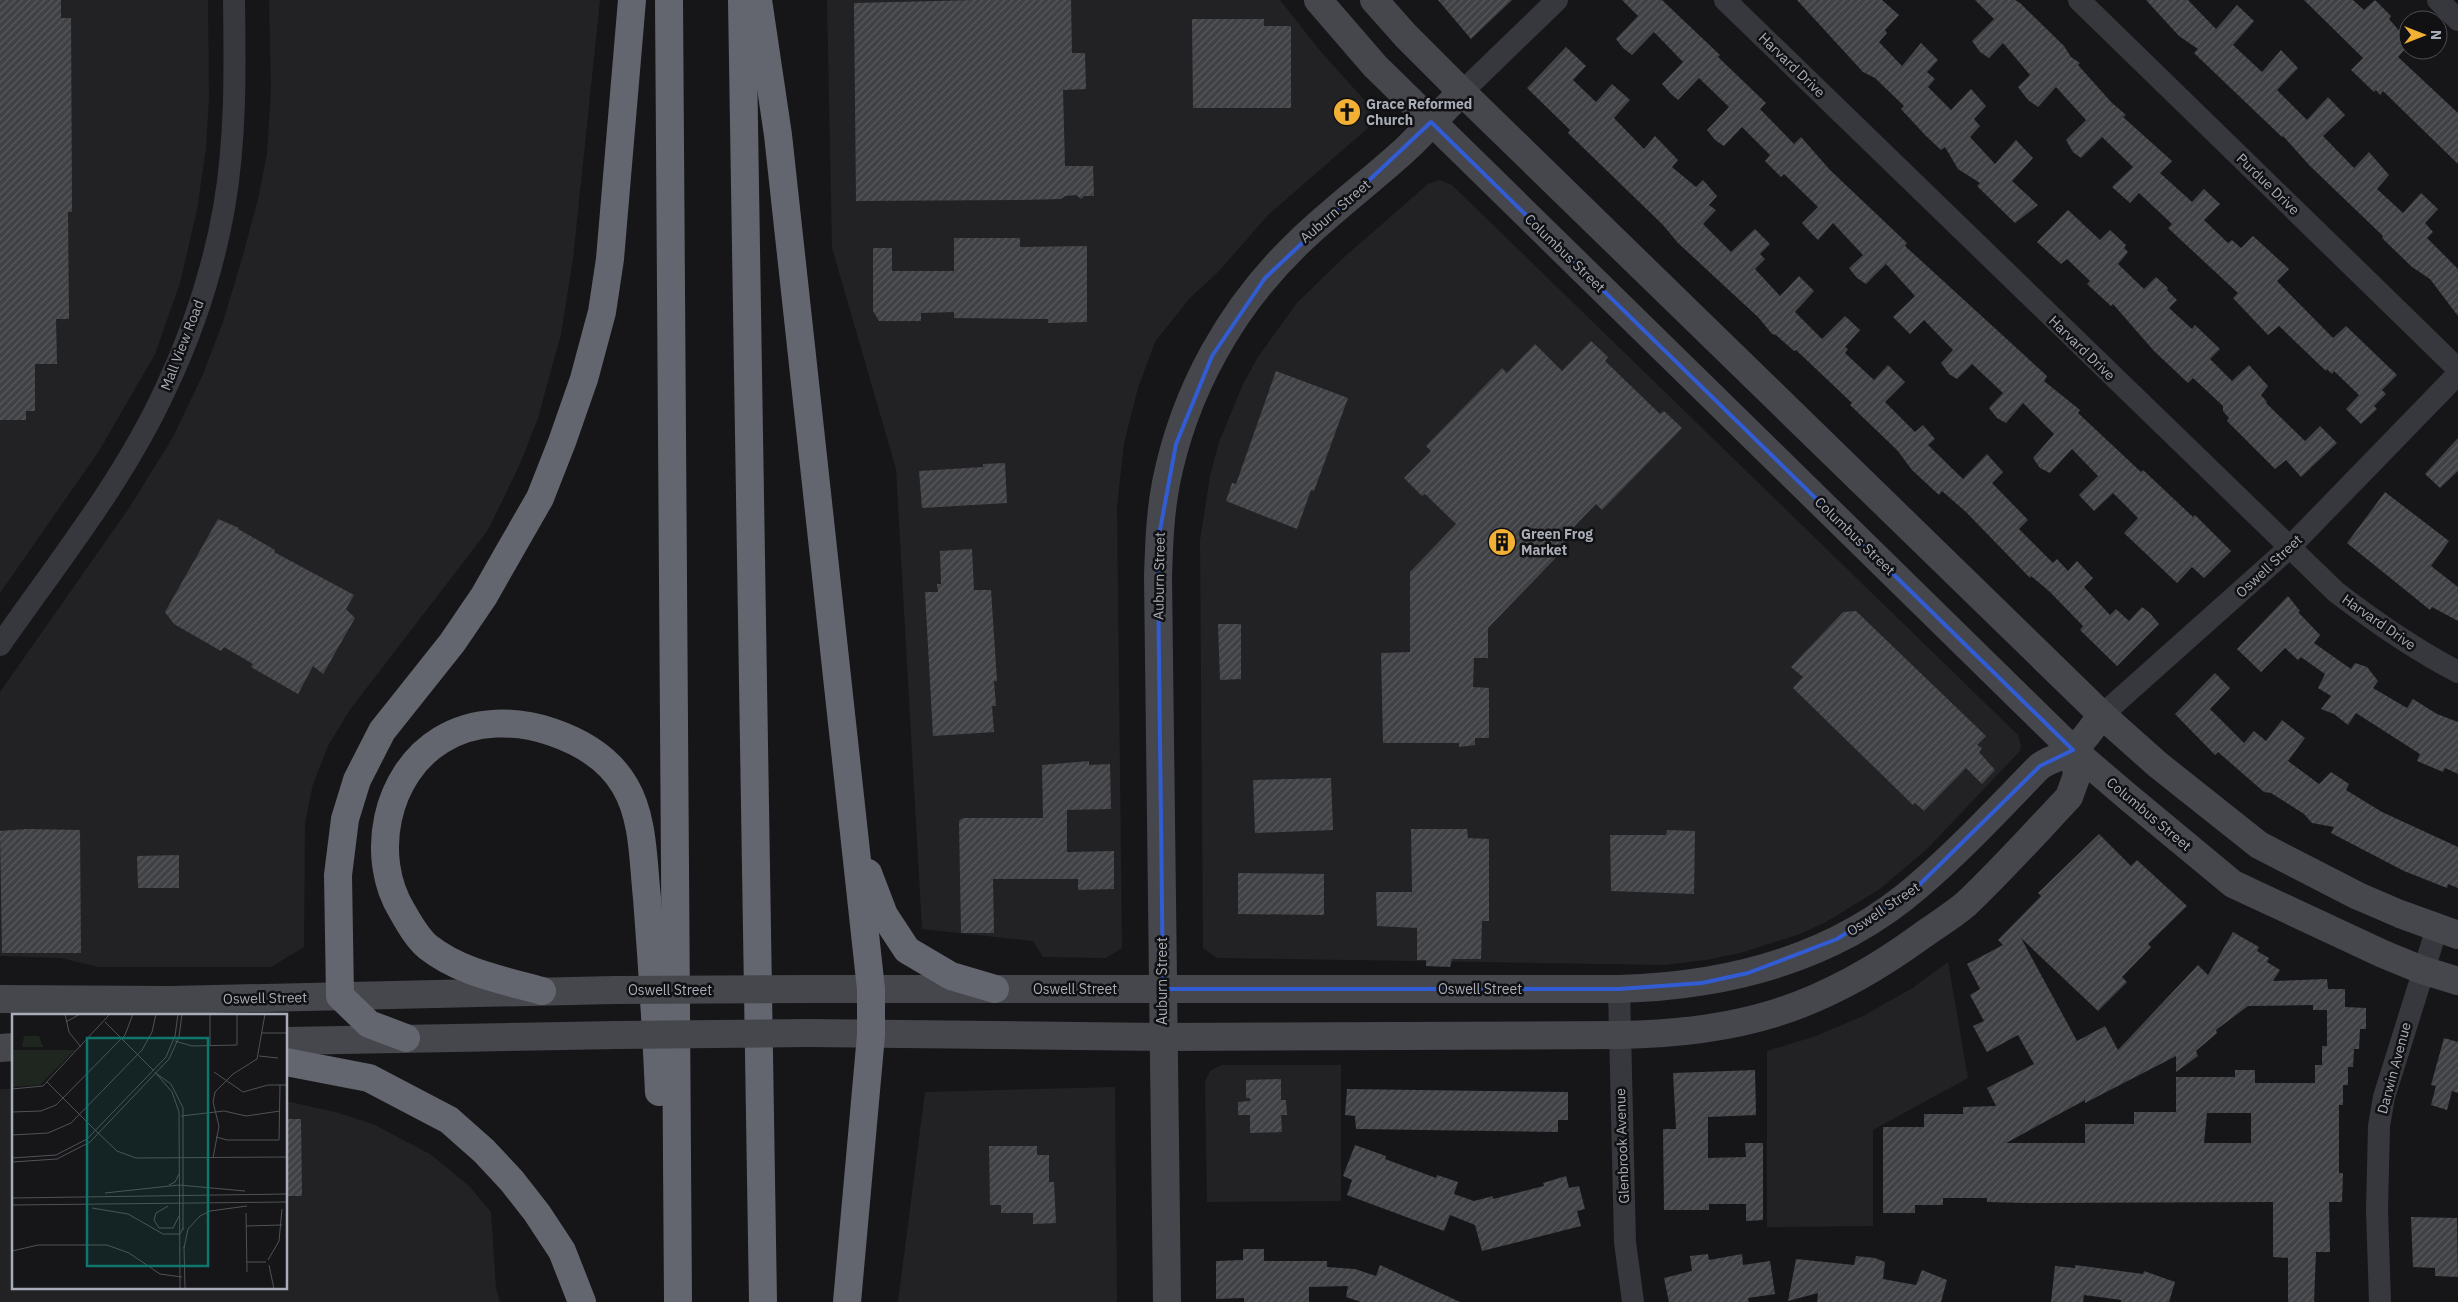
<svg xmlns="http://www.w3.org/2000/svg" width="2458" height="1302" viewBox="0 0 2458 1302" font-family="'IBM Plex Sans',sans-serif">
	<defs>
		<pattern id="building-hatch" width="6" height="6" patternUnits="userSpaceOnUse" patternTransform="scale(1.25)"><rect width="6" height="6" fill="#404145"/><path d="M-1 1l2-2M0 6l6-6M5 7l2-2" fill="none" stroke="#595a5e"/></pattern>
	</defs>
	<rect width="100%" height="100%" fill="#161618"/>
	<g fill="#222225">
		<path d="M0,0H208L209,98L206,148L197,210L180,283L155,354L99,451L0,593Z"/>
		<path d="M269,0H600L573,259L561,334L538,418L520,464L488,530L349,711L328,746L313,784L305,823L304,947L271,967H98L61,958L0,956V692L129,508L173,437L203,374L223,322L243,255L258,199L267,154L271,90Z"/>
		<path d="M827,0H1280L1321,52L1369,105L1373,116L1368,128L1269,214L1218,272L1189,299L1155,342L1138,388L1124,443L1117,507L1122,948L1106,958L1043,957L1033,941L922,929L896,469L832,248Z"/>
		<path d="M1440,180L1452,185L2018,735L2021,746L2020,751L1928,848L1880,889L1826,922L1800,934L1740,953L1706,960L1664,965L1217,958L1203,948L1200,540L1210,476L1219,442L1244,382L1258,357L1296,304L1342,259L1428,184Z"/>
		<path d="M1948,962L1968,1078L1873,1130V1226L1767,1227V1051L1816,1036L1863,1016L1911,989Z"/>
		<path d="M1222,1065H1341V1201L1207,1202L1205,1082L1210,1071Z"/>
		<path d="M1115,1087L1117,1302H898L925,1092Z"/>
		<path d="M0,1089H14V1288H286V1101L335,1112L373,1124L430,1154L469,1186L491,1212L496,1288L500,1302H0Z"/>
	</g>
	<g fill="url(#building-hatch)" fill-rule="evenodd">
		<path d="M0,0H61V18H71L72,212H68L69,319H56L57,364H35V411H26V420H0Z"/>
		<path d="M975,0H1071L1072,53H1085L1086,89L1063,90L1065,166H1093L1094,196H1084L1081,199L1076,195L1065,196L1061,199L1022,200L856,201L854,3Z"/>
		<path d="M1438,0H1512L1471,39Z"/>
		<path d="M1622,0H1662L1720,55L1718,57L1766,103L1760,109L1794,144L1801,137L1830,170L1907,243L1905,246L2047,376L2044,381L2080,410L2078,413L2141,472L2143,470L2193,517L2195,515L2231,551L2204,578L2192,567L2177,583L2124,533L2138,518L2113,493L2094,511L2079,495L2098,476L2072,449L2050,473L2040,468L2033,458L2054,434L2023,403L2006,423L1997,418L1989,408L2003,393L1972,364L1957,379L1949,374L1941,363L1953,350L1924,320L1910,334L1893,317L1915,296L1886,264L1866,284L1857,278L1849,268L1863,255L1833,223L1818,240L1810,232L1802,223L1818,207L1784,174L1781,177L1765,161L1770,155L1742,127L1724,146L1715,140L1707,130L1729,107L1699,78L1678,100L1670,93L1662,84L1683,62L1654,32L1632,55L1623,48L1616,39L1638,16Z"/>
		<path d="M1797,0H1882L1899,15L1885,30L1887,33L1879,42L1902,66L1921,43L1938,60L1927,72L1935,79L1928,87L1951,110L1971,89L1986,106L1974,119L1980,126L1970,137L1995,164L2016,140L2033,158L2012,181L2038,205L2015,223L1977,186L1980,183L1958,169L1945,147L1941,150L1926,136L1901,109L1904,106L1875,78L1863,72Z"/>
		<path d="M1975,0H2015L2020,3L2064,46L2071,57L2080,63L2078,65L2111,102L2126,115L2123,117L2172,161L2160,173L2192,202L2204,189L2220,204L2204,220L2228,243L2232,240L2241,248L2253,236L2289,269L2277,281L2333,338L2346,326L2397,375L2382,390L2386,394L2374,406L2377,409L2361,424L2346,409L2359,395L2334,371L2332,374L2327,369L2326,371L2279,326L2268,335L2233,298L2238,293L2168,228L2172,224L2139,193L2130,203L2112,187L2133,167L2102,137L2081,158L2073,152L2066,140L2086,120L2056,87L2038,107L2028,100L2018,87L2030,75L2003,43L1989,58L1980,52L1972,41L1994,19Z"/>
		<path d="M2146,0H2188L2216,29L2237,5L2254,21L2233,45L2262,72L2281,50L2298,68L2277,90L2307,120L2328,97L2345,115L2323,136L2354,168L2369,152L2389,175L2377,189L2403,213L2421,193L2438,209L2425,223L2433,232L2427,238L2458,269V316L2430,279L2412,267L2382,238L2383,236L2310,166L2283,136L2282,137L2194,53L2198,49L2179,36Z"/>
		<path d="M2304,0H2353L2364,10L2375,0L2391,16L2389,19L2408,41V46L2398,57L2458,113V164L2383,91L2380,95L2376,90L2374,92L2351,70L2363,58Z"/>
		<path d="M1192,19H1264V26H1291V108H1193Z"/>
		<path d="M1566,47L1586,66L1573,80L1596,102L1612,84L1630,100L1614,118L1644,149L1655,136L1678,160L1672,167L1696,187L1703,180L1717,196L1709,205L1716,210L1703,224L1731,252L1755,229L1770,244L1760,254L1765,259L1755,269L1780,296L1799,276L1814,291L1795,312L1822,339L1845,316L1860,330L1845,347L1848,349L1845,353L1874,380L1888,365L1905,382L1885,402L1915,432L1923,425L1935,439L1928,445L1963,479L1987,454L2003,472L1992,483L2028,520L2019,529L2053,563L2057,559L2068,571L2077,561L2093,578L2084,587L2110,615L2116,609L2129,621L2142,607L2150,613L2159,624L2117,666L2080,630L2083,626L2050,592L2031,576L2030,578L1966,512L1942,491L1939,495L1912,470L1897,450L1850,405L1852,403L1796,350L1794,351L1776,335L1772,334L1759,318L1678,243L1663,225L1568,133L1570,130L1527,88Z"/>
		<path d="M2068,210L2100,240L2110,230L2126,245L2124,248L2128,252L2118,264L2144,289L2156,277L2168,288L2167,290L2177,300L2169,308L2192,329L2195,325L2220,349L2210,359L2232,381L2249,365L2268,386L2261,395L2267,402L2266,403L2305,441L2320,426L2337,443L2301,477L2286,460L2275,469L2227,421L2229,418L2223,411V406L2193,378L2188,383L2154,351L2113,304L2111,306L2087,284L2090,281L2067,259L2061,264L2037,242Z"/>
		<path d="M954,238H1020V247L1087,246V322L1048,323V319L954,318V312L921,313V321H879L873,311V248H892V271H954Z"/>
		<path d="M1591,341L1608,357L1605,361L1660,414L1664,411L1682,428L1602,510L1596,504L1562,539L1568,545L1488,628V658H1474L1473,687L1489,688V738H1475V745L1459,747V743H1383L1381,653L1410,652V572L1456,524L1425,494L1422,496L1404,478L1431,451L1426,446L1502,368L1507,373L1535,344L1562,371Z"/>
		<path d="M1276,371L1348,398L1314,491L1311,490L1297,529L1226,501L1232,483L1236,484Z"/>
		<path d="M2458,438V471L2440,488L2425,474Z"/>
		<path d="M1005,463L1007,503L922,508L919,471L983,467V464Z"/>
		<path d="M2385,492L2449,541L2431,566L2458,587V621L2432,607L2430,610L2347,543Z"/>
		<path d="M218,519L239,528L238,529L275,550L274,552L354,595L346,609L355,618L323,674L313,666L298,694L251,667L253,664L224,647L221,651L174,624L165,612Z"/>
		<path d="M972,549L974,590H991L997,681H994L996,706H992L994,732L933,736L925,592H938L937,584H941L940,551Z"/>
		<path d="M2288,596L2300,611L2298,612L2320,635L2314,643L2351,669L2355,663L2367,667L2378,681L2373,688L2407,708L2413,699L2437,714L2458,722V774L2445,768L2443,772L2417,761L2420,754L2356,713L2348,725L2334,714L2321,709L2331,696L2318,688L2325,674L2301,657L2298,660L2285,648L2261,672L2237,649Z"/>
		<path d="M1856,611L1986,736L1977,745L1982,748L1979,752L1995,770L1982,784L1966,768L1924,811L1915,803L1913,805L1793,688L1803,677L1791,667L1843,612Z"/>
		<path d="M1218,624H1241V679L1220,680Z"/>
		<path d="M2215,673L2230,688L2210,709L2244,743L2254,731L2266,741L2282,720L2305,738L2288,761L2319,784L2331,772L2349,784L2346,790L2382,812L2458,847V888L2448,884L2447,888L2404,871L2331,833L2334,827L2312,823L2304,814L2271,793L2264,792L2218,752L2215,755L2175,714Z"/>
		<path d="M1089,761V765L1110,764L1111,809L1067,810V852L1114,851V889L1078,890V879H993L994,933H961L959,821L963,818H1043L1042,765Z"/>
		<path d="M1331,778L1333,830L1255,833L1253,780Z"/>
		<path d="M27,829L80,830L81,953H2L0,831Z"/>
		<path d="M1411,829H1467L1468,838L1489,839V921H1482L1481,959H1452L1450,967L1426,966V960H1417V928L1377,926L1376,892H1412Z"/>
		<path d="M1667,830L1695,831L1694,894L1611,891L1610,835H1666Z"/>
		<path d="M2099,834L2131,866L2137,860L2187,906L2148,944L2151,947L2122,977L2127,982L2098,1011L2021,938L2077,1041L2105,1026L2118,1050L2198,965L2208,975L2233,932L2259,947L2257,951L2269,958L2267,962L2280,970L2273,981L2327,979L2328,989H2345V1007L2366,1008V1029H2360L2359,1049H2354L2353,1067H2348V1085H2343V1105H2339V1173H2343L2342,1202H2329L2330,1252H2316L2314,1302H2288V1258L2273,1257V1202L2027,1203L1987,1202V1198H1943V1205H1915V1213H1883V1127H1924V1114H1963V1107L1996,1106L1987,1088L2034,1064L2018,1035L1987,1052L1973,1026L1984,1021L1970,995L1980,989L1967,964L2003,945L1998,940L2041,896L2038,893ZM2313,1005V1010H2327V1046H2322V1065H2315V1083H2255V1070H2235V1077H2176V1112H2134V1124H2085V1143H2006L2085,1100V1103L2176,1056V1072L2198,1056L2196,1051L2217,1033L2216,1030L2248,1006ZM2207,1113H2251V1143H2204Z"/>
		<path d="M179,855V888H138L137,856Z"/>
		<path d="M1238,873L1324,874V915L1238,914Z"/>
		<path d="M2444,1038L2458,1042V1093L2452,1091L2447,1110L2431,1105L2436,1086L2431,1085Z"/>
		<path d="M1755,1070L1756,1115L1708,1117V1158L1746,1157L1745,1143H1763V1220L1746,1221V1204H1709V1210H1664L1663,1129H1676L1673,1073Z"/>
		<path d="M1281,1079V1100H1286L1287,1115H1281L1282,1132L1250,1133V1115H1238V1102L1250,1101V1098H1246V1080Z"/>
		<path d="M1347,1089L1568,1092V1120H1558V1132L1356,1129L1355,1116L1345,1115Z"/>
		<path d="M286,1119H301L302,1196H286Z"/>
		<path d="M1355,1145L1386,1156L1385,1159L1436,1178L1437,1175L1458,1182L1454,1194L1474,1201L1493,1196V1199L1544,1186L1543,1183L1566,1176L1569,1188L1579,1186L1585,1209L1577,1211L1581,1226L1482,1251L1475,1225L1450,1215L1444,1231L1347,1195L1352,1180L1343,1176Z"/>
		<path d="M989,1146H1037V1155H1049V1182H1054L1056,1223L1033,1224V1213H1001V1205H990Z"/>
		<path d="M2411,1217L2457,1218L2458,1277L2435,1276V1268L2413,1267Z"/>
		<path d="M1243,1249H1264V1261H1327V1267L1355,1269L1376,1276L1380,1265L1460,1302H1361L1346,1297L1348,1286L1309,1287V1302H1244V1298L1216,1299V1261L1243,1260Z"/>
		<path d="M1708,1254L1709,1260L1742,1254L1743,1265L1770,1261L1775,1294L1748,1298L1749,1302H1669L1664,1278L1692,1271L1690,1256Z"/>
		<path d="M1856,1256L1875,1258L1885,1262L1883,1279L1916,1285L1922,1270L1947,1280L1941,1302H1817L1818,1293L1788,1301L1796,1259L1854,1265Z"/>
		<path d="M2075,1265L2143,1274L2144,1271L2175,1282L2169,1302H2121V1300L2084,1295L2083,1302H2051L2055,1266L2075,1268Z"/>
	</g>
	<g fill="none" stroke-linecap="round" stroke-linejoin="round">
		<g stroke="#37383d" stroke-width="22">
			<path d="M1725,0L2336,592C2375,622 2414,649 2458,672"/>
			<path d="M2079,0L2458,369"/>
			<path d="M2438,0L2458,20"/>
			<path d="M1462,92L1557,0"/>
			<path d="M0,645C58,562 124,480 166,388C193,331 213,270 224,208C236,139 235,70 234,0"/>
			<path d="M2102,715L2289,548L2458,374"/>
			<path d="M1619,989L1625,1242L1633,1302"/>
			<path d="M2380,1302L2377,1210L2379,1126L2384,1097L2437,928"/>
		</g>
		<g stroke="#45474d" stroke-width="28">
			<path d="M1318,0L1375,66L2073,750L2128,797L2233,884L2383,954L2422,970L2458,981"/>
			<path d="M1374,0L1406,36L1462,92L2102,715L2157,764L2259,845L2358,896L2400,914L2458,935"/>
			<path d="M813,989H1619C1727,986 1834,959 1918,886C1960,850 1998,809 2037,769C2046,759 2063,758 2073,750C2084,741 2093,726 2102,715"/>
			<path d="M0,999L171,1000L615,990"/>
			<path d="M810,1033L1162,1037L1619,1035C1740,1033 1821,1009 1920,937C1935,926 1952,916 1966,904C2002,870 2035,833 2069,797L2077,775L2073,750"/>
			<path d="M286,1041L617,1035"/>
			<path d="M0,1048L14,1047"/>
			<path d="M1167,1302L1158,577C1159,545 1160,514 1166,483C1184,392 1231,307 1298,243C1332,210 1371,181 1406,149C1425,131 1443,110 1462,92"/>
		</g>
		<g stroke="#63666e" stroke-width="28">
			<path d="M669,0L678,1302"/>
			<path d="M742,0L763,1302"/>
			<path d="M758,0L778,135L871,989V1035L847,1302"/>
			<path d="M868,873L884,915L907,950L951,976L995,989"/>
			<path d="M542,991C503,980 461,973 428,947C417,938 409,923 402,911C369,857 385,774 441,740C475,719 516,720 552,732C581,742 609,758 625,786C644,818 643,862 647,898C652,962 656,1027 659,1092"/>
			<path d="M406,1038L369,1024L340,996L338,875L345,819L357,780L382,731L452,643L484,596L509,552L540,498L562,442L584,379L602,312L610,259L632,0"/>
			<path d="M286,1062L369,1078L449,1120L484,1151L512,1181L537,1213L562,1251L582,1302"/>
		</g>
		<g stroke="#45474d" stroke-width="28">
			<path d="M615,990L813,989"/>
			<path d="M617,1035L810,1033"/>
		</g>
	</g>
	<path fill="none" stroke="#325cd3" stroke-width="4" stroke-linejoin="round" d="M1431,122L2073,750L2040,766L1916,888L1837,939L1748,973L1702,983L1619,989H1163L1158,577L1160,530L1176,444L1212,356L1265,278Z"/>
	<defs>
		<symbol id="church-disc" viewBox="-11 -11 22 22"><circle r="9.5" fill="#f2b134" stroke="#111113"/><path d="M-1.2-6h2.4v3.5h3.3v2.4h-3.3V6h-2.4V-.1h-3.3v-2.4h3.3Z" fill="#111"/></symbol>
		<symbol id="building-disc" viewBox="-11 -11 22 22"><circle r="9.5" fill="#f2b134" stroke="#111113"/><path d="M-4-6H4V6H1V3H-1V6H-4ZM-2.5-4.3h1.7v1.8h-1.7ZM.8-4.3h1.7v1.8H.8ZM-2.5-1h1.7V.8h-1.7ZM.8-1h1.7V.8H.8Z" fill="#111"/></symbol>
	</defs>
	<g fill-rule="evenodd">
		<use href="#church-disc" x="1331" y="96" width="32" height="32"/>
		<use href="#building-disc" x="1486" y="526" width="32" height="32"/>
	</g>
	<g text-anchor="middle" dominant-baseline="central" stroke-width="5" stroke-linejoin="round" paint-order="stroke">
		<g font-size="14" fill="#a8adb8" stroke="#111113">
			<text transform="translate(1792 65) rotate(44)">Harvard Drive</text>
			<text transform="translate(2268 184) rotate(44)">Purdue Drive</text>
			<text transform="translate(1335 211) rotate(-41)">Auburn Street</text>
			<text transform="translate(1565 253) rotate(44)">Columbus Street</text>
			<text transform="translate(182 345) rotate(-69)">Mall View Road</text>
			<text transform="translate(2082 348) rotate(44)">Harvard Drive</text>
			<text transform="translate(1855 536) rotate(44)">Columbus Street</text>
			<text transform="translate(2269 566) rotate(-43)">Oswell Street</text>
			<text transform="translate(1159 576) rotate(-89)">Auburn Street</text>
			<text transform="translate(2379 622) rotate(35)">Harvard Drive</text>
			<text transform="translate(2149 814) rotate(40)">Columbus Street</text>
			<text transform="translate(1883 909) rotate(-34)">Oswell Street</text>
			<text transform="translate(1162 981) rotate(-90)">Auburn Street</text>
			<text x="1075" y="989">Oswell Street</text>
			<text x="1480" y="989">Oswell Street</text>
			<text x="670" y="990">Oswell Street</text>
			<text transform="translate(265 998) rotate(-1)">Oswell Street</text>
			<text transform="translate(2394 1068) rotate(-75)">Darwin Avenue</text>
			<text transform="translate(1622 1146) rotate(-92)">Glenbrook Avenue</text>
		</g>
		<g font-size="14" font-weight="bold" fill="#a8adb8" stroke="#111113" text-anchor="start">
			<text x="1366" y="104">Grace Reformed<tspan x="1366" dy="16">Church</tspan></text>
			<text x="1521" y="534">Green Frog<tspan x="1521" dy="16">Market</tspan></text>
		</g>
	</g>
	<g transform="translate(12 1014)">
		<rect width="275" height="275" fill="#161618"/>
		<path d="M12,22H27L31,33H10ZM0,36H63L28,71L0,73Z" fill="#1e261f"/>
		<path fill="none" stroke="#505258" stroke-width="1" d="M53,0L57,18L69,33M198,0V32M54,8L68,0M93,8L142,57M249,19H275M163,27L180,32L225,31V0M247,42L266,44M143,58L160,78L167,98L168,275M202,58L231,78L256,71H275M145,60L159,70L171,94V216M35,68L84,117M0,75L31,72L98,0M0,98L29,97L44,91L113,21L121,0M169,102L212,97L234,102L268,97M84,117L105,137L124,144L275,143M0,121L36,119L59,109L130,36L140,18L144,0M204,123L215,126H267L268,71M0,144L44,141L75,125L154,43L163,22L166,0M201,144L207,112L201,88L203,78L221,60L245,45L253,0M0,148L45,145L78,128L157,45L167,23L170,0M157,171L163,168L167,160M93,179L167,171L233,177M0,184L275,180M0,191L275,188M156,192L144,199L142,206L147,214H161L167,202M80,194L116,200L151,220H168L171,214M234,199L235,258M234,212L270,211M172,232L173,275M172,234L176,215L188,202L198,197L235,192M0,237L26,231H95L117,239L148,260L170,263M256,246L267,227L270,195M235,248H254M257,251L262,275"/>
		<path fill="#0f766e" fill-opacity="0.15" stroke="#0f766e" stroke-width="2.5" d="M75,24H196V252H75Z"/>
		<rect width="275" height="275" fill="none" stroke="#a8adb8" stroke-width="2.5"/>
	</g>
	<g transform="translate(2423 35) rotate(90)"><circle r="24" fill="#111113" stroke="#4d4f55"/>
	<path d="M0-4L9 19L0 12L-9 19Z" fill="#f2b134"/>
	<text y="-8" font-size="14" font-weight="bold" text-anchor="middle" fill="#a8adb8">N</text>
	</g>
</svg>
